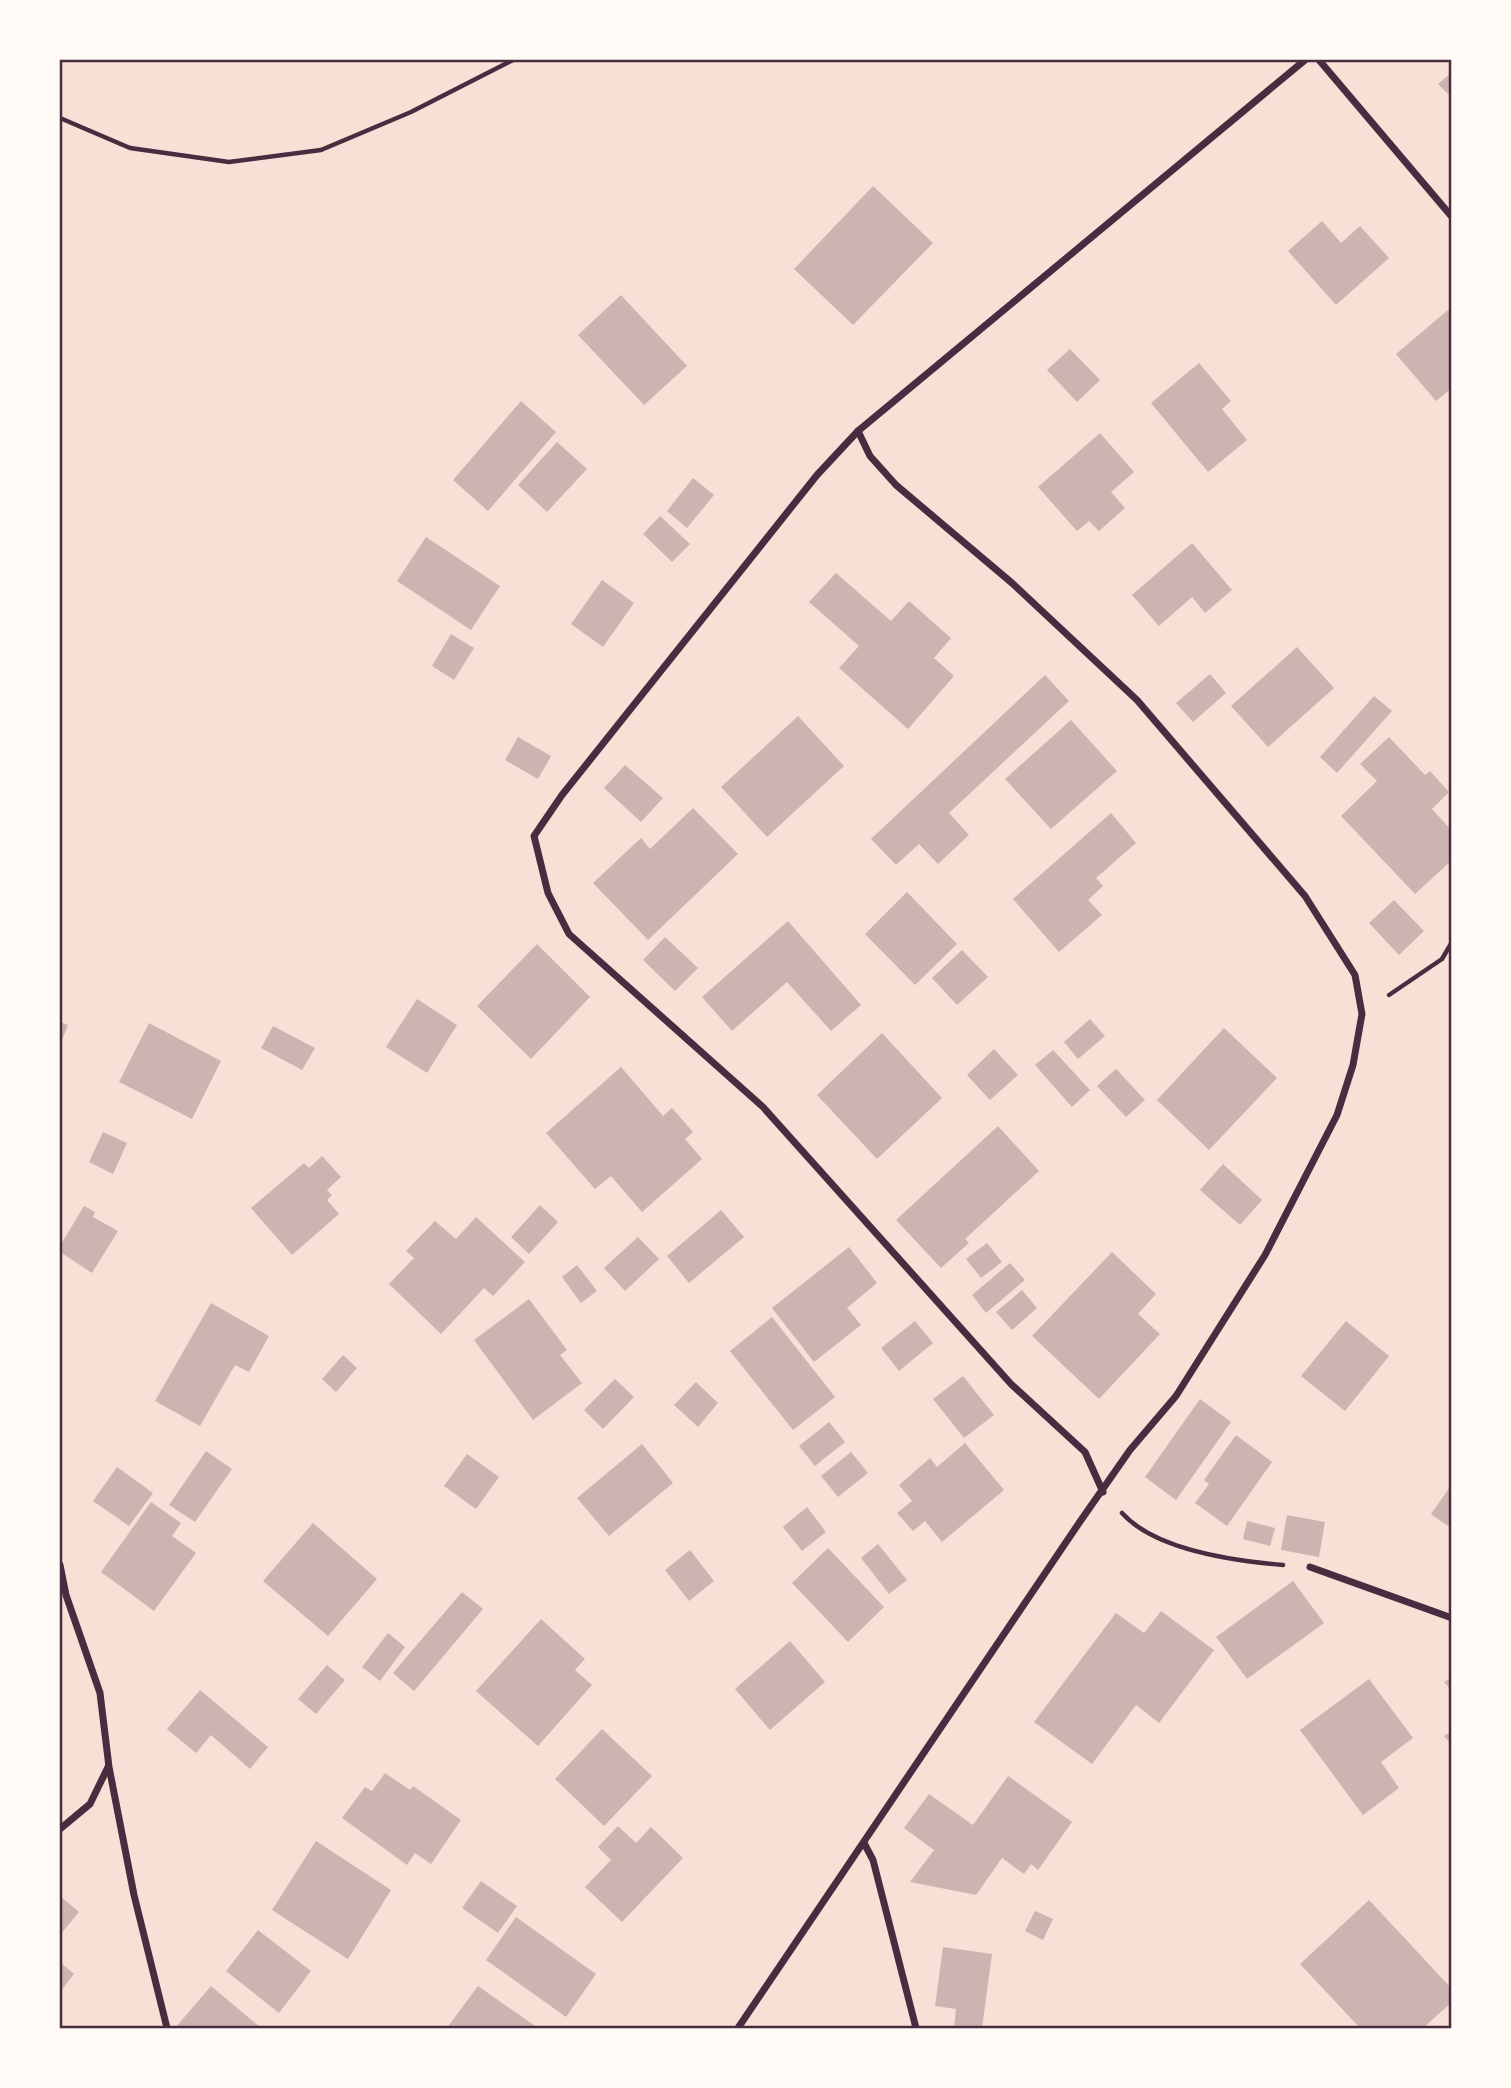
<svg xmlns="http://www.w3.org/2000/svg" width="1511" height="2088" viewBox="0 0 1511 2088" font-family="'PT Sans',sans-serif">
	<rect width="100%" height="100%" fill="#f7e1d7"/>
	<g fill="#ccb4b1">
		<path d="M1452,72V98L1438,84Z"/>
		<path d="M873,186L933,243L853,325L794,269Z"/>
		<path d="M1322,221L1341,243L1360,226L1389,258L1336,305L1288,251Z"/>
		<path d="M621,295L687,366L644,405L578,335Z"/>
		<path d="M1448,310L1452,314V388L1436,401L1396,354Z"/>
		<path d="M1070,349L1100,380L1077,402L1047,370Z"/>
		<path d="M1199,363L1231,401L1222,409L1247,440L1208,472L1151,403Z"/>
		<path d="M521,401L556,432L488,511L453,480Z"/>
		<path d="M1100,433L1134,472L1111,492L1125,508L1099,531L1089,521L1077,531L1038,487Z"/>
		<path d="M557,442L587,469L547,512L518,485Z"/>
		<path d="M693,478L714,495L687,528L667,511Z"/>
		<path d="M660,516L690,544L672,562L643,534Z"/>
		<path d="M426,537L500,586L471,630L397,581Z"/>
		<path d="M1192,543L1232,590L1205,613L1192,597L1159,626L1132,595Z"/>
		<path d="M836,573L891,621L909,601L951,638L934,658L954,676L908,729L839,668L859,646L809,602Z"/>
		<path d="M602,580L634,603L603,647L571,624Z"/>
		<path d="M451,634L474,648L454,680L432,666Z"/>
		<path d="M1297,647L1334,688L1268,747L1231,706Z"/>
		<path d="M1210,674L1226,693L1193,722L1176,703Z"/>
		<path d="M1045,675L1069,701L949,813L969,835L938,864L919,844L896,865L871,839Z"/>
		<path d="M1374,696L1392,711L1337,773L1320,757Z"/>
		<path d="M798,716L844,766L767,837L721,787Z"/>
		<path d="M1071,720L1117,771L1051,829L1005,779Z"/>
		<path d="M518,737L551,756L538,779L505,760Z"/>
		<path d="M1389,737L1425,775L1430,771L1449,792L1432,809L1452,831V860L1415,894L1341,816L1377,781L1360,764Z"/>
		<path d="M625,765L663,798L641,822L604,788Z"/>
		<path d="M693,808L738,854L648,940L593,883L641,838L650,849Z"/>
		<path d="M1111,813L1136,843L1096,878L1103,886L1088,900L1102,915L1059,952L1013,899Z"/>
		<path d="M907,892L957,944L915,985L865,934Z"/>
		<path d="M1394,900L1424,931L1399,955L1369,923Z"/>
		<path d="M788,921L861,1005L831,1031L787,982L732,1031L702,997Z"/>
		<path d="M665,937L698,968L675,991L643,960Z"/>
		<path d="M537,944L590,997L531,1059L477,1006Z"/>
		<path d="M962,950L988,977L957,1005L932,978Z"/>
		<path d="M417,999L457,1025L427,1073L386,1047Z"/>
		<path d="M1090,1019L1105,1036L1078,1059L1064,1042Z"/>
		<path d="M60,1022L68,1025L60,1045Z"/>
		<path d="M149,1023L221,1061L192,1119L119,1082Z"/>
		<path d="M273,1026L315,1048L302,1070L261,1048Z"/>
		<path d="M1224,1028L1277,1078L1209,1150L1157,1100Z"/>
		<path d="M882,1033L942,1098L877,1159L817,1095Z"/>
		<path d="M994,1049L1018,1075L990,1100L967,1075Z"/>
		<path d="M1053,1050L1090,1090L1072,1107L1035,1065Z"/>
		<path d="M621,1067L663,1116L672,1108L693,1132L685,1139L702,1159L642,1212L611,1176L595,1189L546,1133Z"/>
		<path d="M1116,1069L1145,1100L1126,1117L1097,1086Z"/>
		<path d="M998,1126L1039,1171L965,1239L969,1243L941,1268L896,1220Z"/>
		<path d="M103,1132L127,1143L113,1174L89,1162Z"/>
		<path d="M322,1156L341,1177L327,1190L332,1195L327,1200L339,1214L292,1255L251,1208L304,1163L309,1168Z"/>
		<path d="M1223,1164L1262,1200L1240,1225L1200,1190Z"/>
		<path d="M540,1205L558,1222L529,1254L511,1237Z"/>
		<path d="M84,1206L95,1212L93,1217L118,1231L92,1273L60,1252V1246Z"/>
		<path d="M721,1210L744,1237L689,1283L667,1256Z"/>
		<path d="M476,1217L525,1262L493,1296L484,1288L441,1334L389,1284L414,1258L406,1251L435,1221L456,1239Z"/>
		<path d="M638,1237L659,1259L625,1291L604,1268Z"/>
		<path d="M987,1243L1002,1262L981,1278L966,1259Z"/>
		<path d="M849,1247L877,1283L847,1308L861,1325L814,1362L772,1308Z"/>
		<path d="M1112,1252L1156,1294L1138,1314L1160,1334L1099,1399L1032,1336Z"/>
		<path d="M1010,1263L1025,1280L986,1313L972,1295Z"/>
		<path d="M577,1265L597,1291L581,1303L562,1277Z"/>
		<path d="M1022,1290L1037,1308L1012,1330L996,1312Z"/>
		<path d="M529,1299L567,1350L560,1355L582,1383L533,1420L474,1340Z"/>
		<path d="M211,1303L269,1336L249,1372L235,1365L200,1426L155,1401Z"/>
		<path d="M772,1317L835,1397L793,1430L730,1351Z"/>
		<path d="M915,1321L933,1343L899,1371L881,1348Z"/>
		<path d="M1346,1321L1389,1356L1345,1411L1301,1376Z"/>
		<path d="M343,1355L357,1368L336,1392L322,1379Z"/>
		<path d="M963,1376L994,1415L964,1438L933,1399Z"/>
		<path d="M615,1379L634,1397L603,1429L584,1410Z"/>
		<path d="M696,1382L718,1403L698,1427L674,1405Z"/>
		<path d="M1200,1399L1231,1422L1176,1500L1145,1477Z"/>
		<path d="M829,1422L845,1442L815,1466L799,1446Z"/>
		<path d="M1236,1435L1272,1462L1227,1526L1195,1503L1209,1484L1204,1480Z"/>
		<path d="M965,1443L1004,1490L942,1542L925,1521L913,1531L897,1513L912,1501L899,1485L930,1458L937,1467Z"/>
		<path d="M642,1444L673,1483L609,1536L577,1498Z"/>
		<path d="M206,1451L232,1469L195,1522L169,1505Z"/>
		<path d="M851,1452L868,1473L838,1497L821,1476Z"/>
		<path d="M467,1454L499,1477L476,1509L444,1486Z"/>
		<path d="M117,1467L153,1493L129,1526L93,1501Z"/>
		<path d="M1452,1484V1529L1431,1514Z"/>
		<path d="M151,1502L181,1523L172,1536L196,1553L154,1611L101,1572Z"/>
		<path d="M807,1507L826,1532L802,1551L783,1527Z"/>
		<path d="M1287,1515L1325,1522L1319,1557L1281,1550Z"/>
		<path d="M1247,1521L1275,1528L1270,1546L1243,1539Z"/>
		<path d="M313,1523L377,1579L328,1636L263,1581Z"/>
		<path d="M878,1544L907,1580L889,1594L861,1558Z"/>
		<path d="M828,1548L884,1607L848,1642L792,1583Z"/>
		<path d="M690,1550L714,1581L689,1601L665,1570Z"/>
		<path d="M1293,1581L1324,1623L1247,1679L1216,1637Z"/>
		<path d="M462,1592L483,1609L414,1691L393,1673Z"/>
		<path d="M1161,1611L1214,1650L1159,1723L1136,1705L1092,1764L1034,1722L1116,1613L1144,1633Z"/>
		<path d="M541,1619L585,1659L575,1670L592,1685L538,1746L476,1691Z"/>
		<path d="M388,1633L405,1647L380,1681L362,1667Z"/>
		<path d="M790,1641L825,1682L770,1730L735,1689Z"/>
		<path d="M327,1665L345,1680L316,1714L298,1699Z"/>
		<path d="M1452,1677V1691L1444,1682Z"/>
		<path d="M1369,1679L1413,1738L1381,1762L1399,1788L1363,1815L1300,1730Z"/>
		<path d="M200,1690L268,1747L250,1769L211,1735L196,1753L167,1729Z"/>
		<path d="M602,1729L652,1776L604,1826L555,1779Z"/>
		<path d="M1452,1731V1745L1444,1736Z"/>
		<path d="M385,1773L410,1790L413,1786L461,1820L431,1864L415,1853L407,1865L342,1818L365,1787L372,1791Z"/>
		<path d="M1008,1776L1072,1822L1038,1870L1031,1864L1024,1874L1002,1858L976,1895L910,1882L934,1850L904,1828L929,1794L973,1825Z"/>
		<path d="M618,1826L636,1843L651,1827L683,1858L622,1922L585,1887L611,1860L598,1847Z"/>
		<path d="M316,1841L391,1890L348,1959L272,1910Z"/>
		<path d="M481,1881L517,1906L498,1933L462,1908Z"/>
		<path d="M60,1896L79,1912L60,1935Z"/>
		<path d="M1369,1900L1452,1989V2002L1423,2028H1360L1300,1964Z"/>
		<path d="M1035,1911L1053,1919L1043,1940L1025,1931Z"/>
		<path d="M516,1917L596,1974L566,2017L486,1960Z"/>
		<path d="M258,1930L311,1971L279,2013L226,1971Z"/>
		<path d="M943,1947L992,1954L982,2028H954L956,2009L935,2006Z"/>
		<path d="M60,1962L74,1974L60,1992Z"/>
		<path d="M211,1986L261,2028H175Z"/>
		<path d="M478,1986L538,2028H447Z"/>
	</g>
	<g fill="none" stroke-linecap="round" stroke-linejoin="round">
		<g stroke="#4a2c40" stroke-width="4.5">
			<path d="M60,118L130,148L229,162L321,150L411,112L513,60"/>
			<path d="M1389,995L1442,959L1452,942"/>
			<path d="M1122,1513C1156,1551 1235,1561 1283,1565"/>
		</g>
		<g stroke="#4a2c40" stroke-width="7">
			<path d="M1319,60L1452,217"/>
			<path d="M1103,1492L1085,1452L1011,1384L763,1107L569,934L548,893L534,836L562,795L817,475L858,431L1305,60"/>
			<path d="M60,1565L66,1595L100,1693L109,1767L134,1895L167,2028"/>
			<path d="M1310,1567L1452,1618"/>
			<path d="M60,1829L90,1804L108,1767"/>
			<path d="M864,1843L873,1860L916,2028"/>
			<path d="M738,2028L1079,1523L1130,1450L1176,1396L1265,1255L1337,1115L1353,1065L1362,1014L1355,975L1305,896L1137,700L1012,583L896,485L870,456L858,431"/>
		</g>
	</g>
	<rect width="1511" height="2088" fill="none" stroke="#fffaf5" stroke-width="122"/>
	<rect x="61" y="61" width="1389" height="1966" fill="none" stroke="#4a2c40" stroke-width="2.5"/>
</svg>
